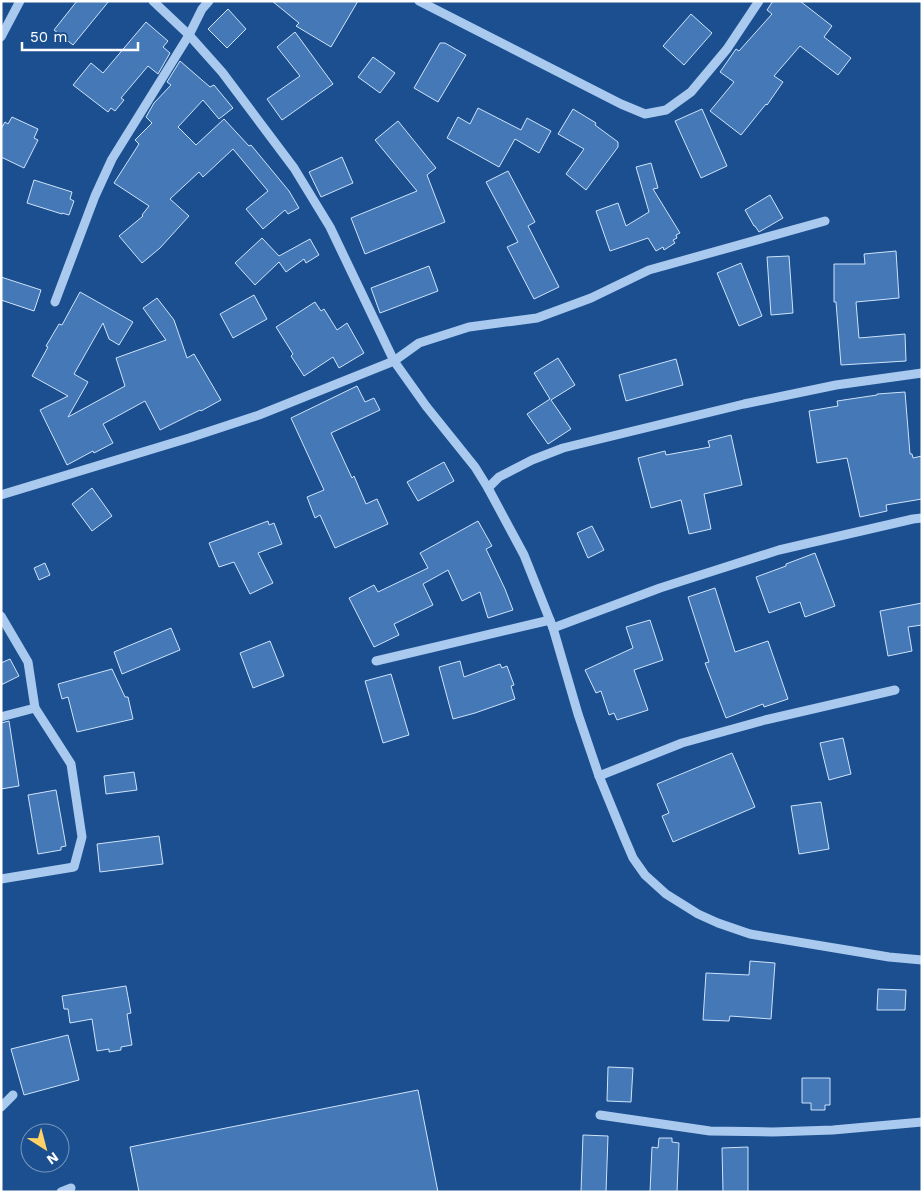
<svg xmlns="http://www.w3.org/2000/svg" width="923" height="1193" viewBox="0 0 923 1193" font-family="'Work Sans',sans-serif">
	<rect width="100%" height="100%" fill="#1b4f8f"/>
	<g fill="#4478b7" stroke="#cfe3fa">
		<path d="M77,1H109L73,45L54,30Z"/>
		<path d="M272,1H358L331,47L296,26L299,23Z"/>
		<path d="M773,1H800L832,26L824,37L851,58L838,75L800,46L774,76L783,82L767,105L766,104L741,135L710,111L734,82L720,72L736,49L739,51L772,14L767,10Z"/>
		<path d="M228,9L246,29L227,48L208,29Z"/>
		<path d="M691,14L712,33L684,65L663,46Z"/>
		<path d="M146,22L168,41L163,47L170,53L158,74L148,66L121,98L124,100L115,111L111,108L108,112L73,85L91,63L103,73Z"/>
		<path d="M295,32L333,84L282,120L267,99L300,76L277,47Z"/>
		<path d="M440,43H445L466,55L438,102L414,88Z"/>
		<path d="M373,57L395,73L380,93L358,77Z"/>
		<path d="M180,61L210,87L214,85L233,108L219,119L203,100L178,127L196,145L224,119L249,146L251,145L289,191L299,208L288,214L285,210L263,229L246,209L268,191L233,149L203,177L199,172L170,199L189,216L160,248L142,263L119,236L143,216L142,215L149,206L114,183L139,144L135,140L152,123L146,117L154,103L171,85L167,82Z"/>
		<path d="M478,108L521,130L527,118L551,131L539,153L515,139L499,167L447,138L458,117L470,124Z"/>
		<path d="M573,109L596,123L595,125L618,142V147L586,190L566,174L584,149L558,134Z"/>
		<path d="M702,109L727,166L701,178L675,121Z"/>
		<path d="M12,117L38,129L34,138L38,140L24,168L1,157V129L5,122L8,124Z"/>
		<path d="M398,121L436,168L427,175L445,222L365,254L351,218L417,191L375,140Z"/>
		<path d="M342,157L353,183L321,197L309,172Z"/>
		<path d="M651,163L658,188L653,189L680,233L676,235L677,238L673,240L675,243L664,250L663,247L656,251L648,238L610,251L596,211L618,203L626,226L649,212L636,167Z"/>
		<path d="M508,171L535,222L528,226L559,287L534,299L507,247L518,242L486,182Z"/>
		<path d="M34,180L72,192L70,199L74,201L69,215L62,213V214L27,203Z"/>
		<path d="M770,195L783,218L759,232L755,226H754L745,210Z"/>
		<path d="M262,238L279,256L310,239L319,255L306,263L304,259L286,272L279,262L255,285L235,263Z"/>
		<path d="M896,251L899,298L856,302L859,338L905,334L906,361L841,365L836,302H834V264H865L864,254Z"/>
		<path d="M789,256L793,313L771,315L767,257Z"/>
		<path d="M741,263L762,316L739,326L717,273Z"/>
		<path d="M429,266L438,291L380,313L371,288Z"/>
		<path d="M1,277L41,290L34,311L1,300Z"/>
		<path d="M80,292L133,322L119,345L109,339L103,323L74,374L88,382L68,417L125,386L116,358L166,340L143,308L157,298L174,320L187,358L194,354L221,400L201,411L200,410L160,430L145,401L103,424L113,443L94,453L93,451L67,465L40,410L68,396L32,376L48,347L46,346L59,324L62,325Z"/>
		<path d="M254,295L267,319L233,338L220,314Z"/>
		<path d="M315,302L321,311L324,309L337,330L347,323L364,353L339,368L333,357L304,376L291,356L293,354L276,327Z"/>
		<path d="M558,358L575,385L551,400L571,429L548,444L527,414L550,399L534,373Z"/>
		<path d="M676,359L683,385L626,401L619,375Z"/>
		<path d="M357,386L365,402L374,398L380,410L331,433L352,478L354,476L366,504L377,499L388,524L335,548L320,515L315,518L307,497L324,490L291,418Z"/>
		<path d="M905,392L910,454H912L913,458L922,456V499L886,505L887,511L860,517L847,458L817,463L809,411L838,406L837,401L877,395V394Z"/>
		<path d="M731,435L742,485L704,494L711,529L689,534L681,500L651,508L638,458L665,451L666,455L710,447L708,441Z"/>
		<path d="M444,462L454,481L418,501L407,482Z"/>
		<path d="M92,488L112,516L92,531L72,504Z"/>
		<path d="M268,521L269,525L274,523L282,544L258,553L273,583L250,594L234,562L219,567L209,543Z"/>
		<path d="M478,521L492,546L486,549L505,589L513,610L488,618L480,592L462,601L448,570L423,584L433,605L394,624L399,635L374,647L349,598L374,585L378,592L428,568L420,553Z"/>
		<path d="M592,526L604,550L588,558L577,533Z"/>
		<path d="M815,553L835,606L805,617L800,602L769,613L756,577L786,566V564Z"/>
		<path d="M45,563L50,575L39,580L34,568Z"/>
		<path d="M715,588L735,652L768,641L788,699L764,707L763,704L726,718L705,663L709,662L688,597Z"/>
		<path d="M922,603V625L908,627L912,651L888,656L880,611Z"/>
		<path d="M650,620L663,660L634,670L648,710L617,720L614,713L609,715L601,691L596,693L585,670L633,648L626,627Z"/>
		<path d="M171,628L180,650L122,674L114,652Z"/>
		<path d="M270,641L284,676L253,688L240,653Z"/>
		<path d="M10,659L19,676L1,685V663Z"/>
		<path d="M460,661L464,677L500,664L502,668L507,666L514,685L511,686L515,699L475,713L453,719L439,667Z"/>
		<path d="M112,669L125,697H128L133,719L77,732L68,697L62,699L58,684Z"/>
		<path d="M391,674L409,735L383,743L365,681Z"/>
		<path d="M9,721L19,786L1,789V723Z"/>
		<path d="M843,738L851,774L829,780L820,743Z"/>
		<path d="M732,753L755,807L673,842L662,816L669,813L657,784Z"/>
		<path d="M134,772L137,790L106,794L104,776Z"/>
		<path d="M56,790L66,846L61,847V850L38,854L28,795Z"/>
		<path d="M821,802L829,849L799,854L791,806Z"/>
		<path d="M159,836L163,864L100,872L97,844Z"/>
		<path d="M750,961L775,963L771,1019L730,1016L729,1021L703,1020L706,973L749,975Z"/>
		<path d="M126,986L131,1013L127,1014L132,1045L121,1047V1050L109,1052V1049L97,1051L92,1019L70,1023L68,1009H64L62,996Z"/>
		<path d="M878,989L906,990L905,1010H877Z"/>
		<path d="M68,1035L79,1080L24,1095L11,1049Z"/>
		<path d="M608,1067L633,1068L631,1102L607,1101Z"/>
		<path d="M802,1078H830V1105H825V1110H811V1103H802Z"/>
		<path d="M418,1090L438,1192H139L130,1147Z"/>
		<path d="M583,1135L608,1136L606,1192H581Z"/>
		<path d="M659,1138H672V1142L679,1143L677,1192H650L652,1147L658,1148Z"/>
		<path d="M748,1147V1192H723L722,1148Z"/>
	</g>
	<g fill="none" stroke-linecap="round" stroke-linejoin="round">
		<g stroke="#a9c9ee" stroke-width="9">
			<path d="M153,1L189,35L222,72L294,168L330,227L394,361L426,406L475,467L488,488L524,555L553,628L578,714L599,776L624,837L633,858L645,875L666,894L698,914L718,923L750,934L889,957L922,960"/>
			<path d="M419,1L621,104L645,114L666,110L691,92L727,49L759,1"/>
			<path d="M1,37L20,1"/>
			<path d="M55,302L95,196L112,159L189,35L202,9L209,1"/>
			<path d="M488,488L499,477L532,460L563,448L744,404L836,385L922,373"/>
			<path d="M1,495L189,438L259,415L394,361L419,343L469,327L537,318L591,298L649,270L825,221"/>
			<path d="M1,616L28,662L35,708L71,764L82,837L74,867L1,879"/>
			<path d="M553,628L660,588L779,550L913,519L922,518"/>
			<path d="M376,661L550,620"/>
			<path d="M1,717L35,708"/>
			<path d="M599,776L682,743L765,720L895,690"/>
			<path d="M1,1107L13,1095"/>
			<path d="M600,1115L710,1131L773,1132L833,1130L922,1122"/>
			<path d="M61,1192L71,1188"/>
		</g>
	</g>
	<rect width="923" height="1193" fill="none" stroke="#ffffff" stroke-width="5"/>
	<g transform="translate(45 1148) rotate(144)"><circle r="24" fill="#1b4f8f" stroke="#7695bc"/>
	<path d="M0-4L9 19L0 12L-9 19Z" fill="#ffd166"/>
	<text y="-8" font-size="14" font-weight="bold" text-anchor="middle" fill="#ffffff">N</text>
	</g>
	<path d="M22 42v8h116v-8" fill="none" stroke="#ffffff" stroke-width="2.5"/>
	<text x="30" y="42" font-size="15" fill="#ffffff" stroke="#1b4f8f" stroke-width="4" paint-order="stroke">50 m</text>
</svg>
